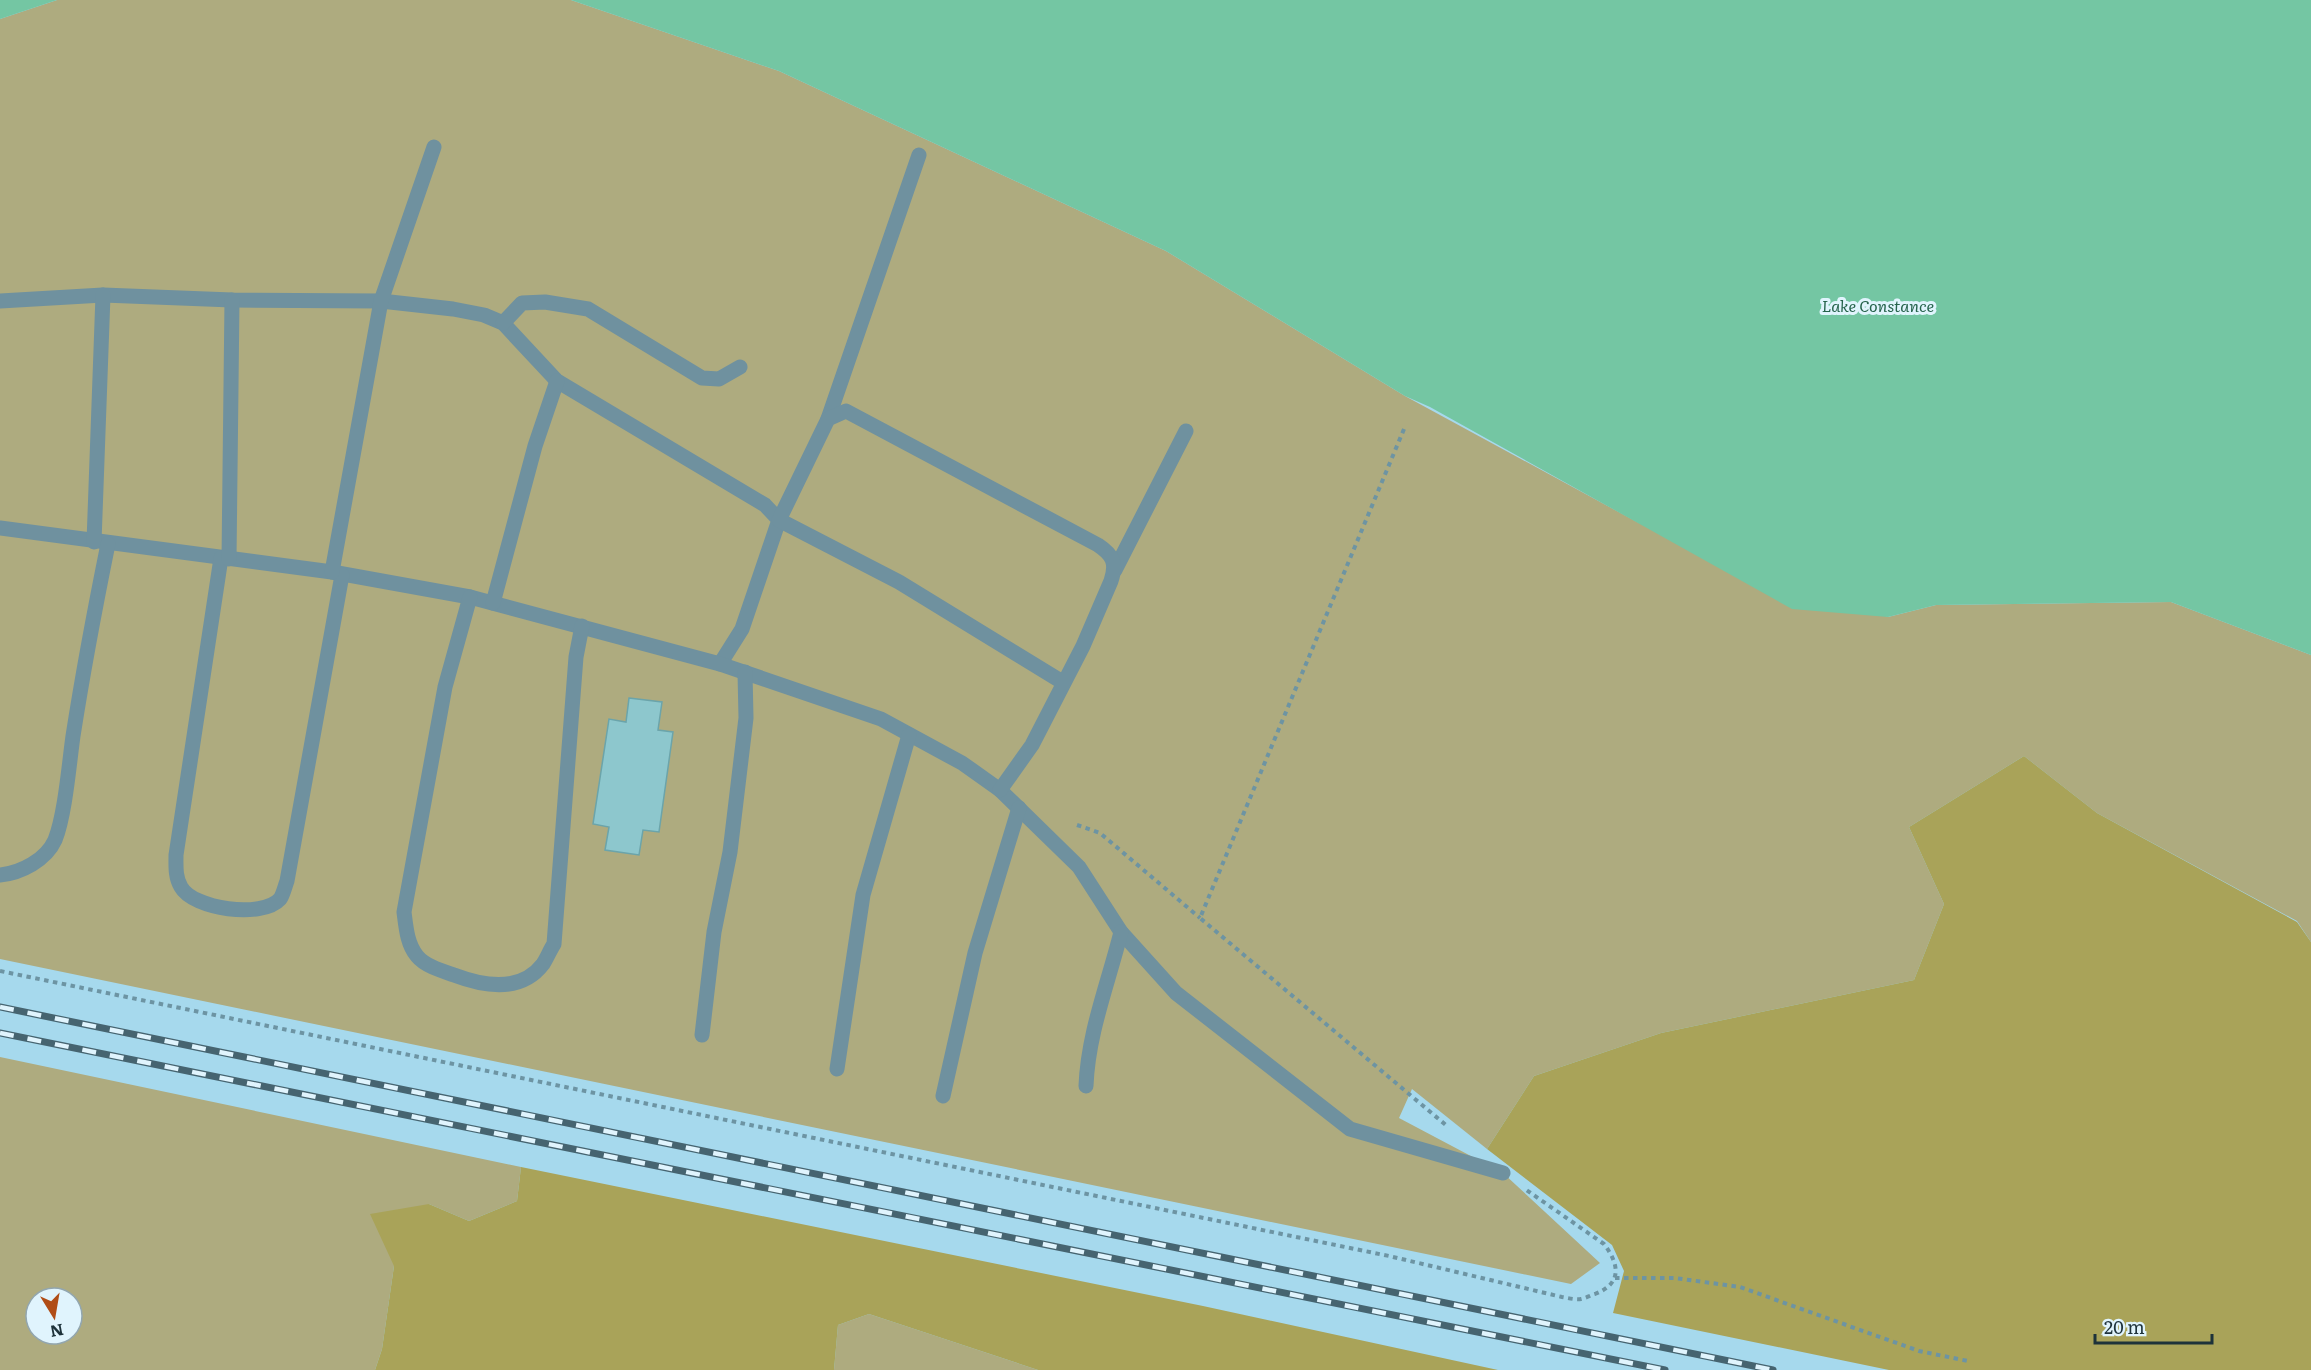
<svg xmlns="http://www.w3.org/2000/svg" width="2311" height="1370" viewBox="0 0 2311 1370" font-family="Literata,serif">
	<rect width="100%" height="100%" fill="#a6d9ed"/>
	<g fill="#aeab7f" fill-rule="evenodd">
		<path d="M57,0H571L779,71L1166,251L1405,396L1639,523L1888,617L1936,605L2171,602L2311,655V942L2297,921L2097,813L2024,756L1909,827L1944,904L1914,980L1661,1033L1534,1076L1487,1149L1412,1089L1399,1118L1503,1173L1600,1263L1571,1284L0,959V19Z"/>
		<path d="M0,1057L521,1167L517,1201L469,1221L429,1204L394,1266L382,1349L375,1370H0ZM36,1298H72V1334H36Z"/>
		<path d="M869,1314L1038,1370H834L838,1325Z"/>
	</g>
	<g fill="#a9a359">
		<path d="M2024,756L2097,813L2297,922L2311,942V1370H1889L1613,1313L1624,1271L1612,1245L1487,1149L1534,1076L1661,1033L1914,980L1944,904L1909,827Z"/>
		<path d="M521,1167L1203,1306L1498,1370H1038L869,1314L838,1325L834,1370H375L382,1349L394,1266L370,1214L429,1204L469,1221L517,1201Z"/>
	</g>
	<g fill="#74c6a3">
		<path d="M0,0H57L0,19Z"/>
		<path d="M571,0H2311V655L2171,602L1936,605L1888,617L1792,609L1430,407L1405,396L1166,251L779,71Z"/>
	</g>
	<path fill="#8dc7cd" stroke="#6ba4aa" stroke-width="1.5" d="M629,698L662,702L658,730L673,732L659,832L643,830L639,855L605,850L609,827L593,824L609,719L626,722Z"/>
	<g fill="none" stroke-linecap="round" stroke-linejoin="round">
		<g stroke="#6d94a3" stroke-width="4" stroke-dasharray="4.5 4.5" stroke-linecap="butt">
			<path d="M1404,429L1200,918L1447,1126"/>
			<path d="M1077,825L1100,833L1200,918"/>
			<path d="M0,971L1389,1256L1562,1297C1568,1298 1576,1300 1581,1299C1586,1298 1591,1295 1595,1294C1623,1283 1619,1264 1604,1244L1525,1189"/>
			<path d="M1615,1278H1675L1740,1287L1919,1351L1968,1361"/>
		</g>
		<g stroke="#6f919f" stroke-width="15">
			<path d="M0,301L103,295L232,300L381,301L453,309L484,315L503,323L557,381L765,505L779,520L742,629L720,664"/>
			<path d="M503,323L522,303L545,302L588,309L702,378L719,379L740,367"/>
			<path d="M828,419L919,155"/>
			<path d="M0,528L332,572L470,597L720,664L881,719L962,763L1000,790L1079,867L1121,932L1176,993L1350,1129L1503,1173"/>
			<path d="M94,542L103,295"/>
			<path d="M221,558L176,855C176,866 175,877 181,887C193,909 262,919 280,899C283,895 285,886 287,881L342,575"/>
			<path d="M229,559L232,300"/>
			<path d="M1115,570L1186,431"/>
			<path d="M332,572L381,301L434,147"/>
			<path d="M470,597L445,687L404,912C406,927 407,944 417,956C425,966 442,971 454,975C483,986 521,993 543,964C547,958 550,950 554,944L576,657L582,626"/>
			<path d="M493,603L535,446L557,381"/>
			<path d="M1000,790L1032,745L1083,646L1111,581C1117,563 1113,555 1098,545L846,411L828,419L779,520L899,582L1064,683"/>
			<path d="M0,875C21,873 46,860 55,840C65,815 69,765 73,736C83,672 95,608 108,544"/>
			<path d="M702,1035L714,932L730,852L746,718L745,672"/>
			<path d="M837,1069L863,895L909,735"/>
			<path d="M1086,1086C1088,1033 1108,984 1121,932"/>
			<path d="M943,1096L975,953L1019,808"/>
		</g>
		<defs>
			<g id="rail">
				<path d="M0,1007L1773,1370"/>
				<path d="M0,1033L1665,1370"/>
			</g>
		</defs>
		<use href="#rail" stroke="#466470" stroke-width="7"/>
		<use href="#rail" stroke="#e0f4fd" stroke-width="4.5" stroke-dasharray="14" stroke-linecap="butt"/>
	</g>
	<g text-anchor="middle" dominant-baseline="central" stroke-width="6" stroke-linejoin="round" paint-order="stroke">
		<g font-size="16" font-style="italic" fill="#25634b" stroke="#e0f4fd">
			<text x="1878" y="305">Lake Constance</text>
		</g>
	</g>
	<g transform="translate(54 1316) rotate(169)"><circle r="28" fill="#e0f4fd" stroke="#92a6af" stroke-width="1.5"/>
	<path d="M0-4.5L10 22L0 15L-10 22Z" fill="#b04d16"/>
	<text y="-9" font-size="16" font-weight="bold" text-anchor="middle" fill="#1d323a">N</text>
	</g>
	<path d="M2095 1334v9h117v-9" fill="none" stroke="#1d323a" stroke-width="3"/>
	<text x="2104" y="1334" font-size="18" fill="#1d323a" stroke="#e0f4fd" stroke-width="4.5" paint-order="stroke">20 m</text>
</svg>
